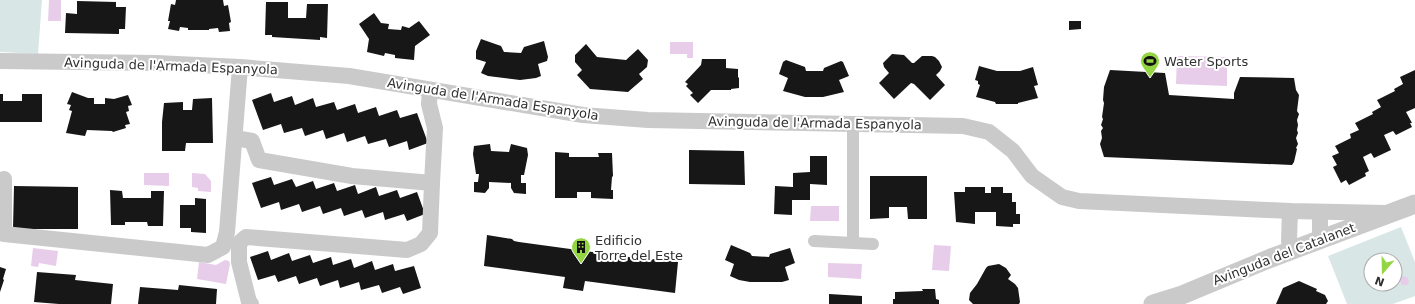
<svg xmlns="http://www.w3.org/2000/svg" width="1415" height="304" viewBox="0 0 1415 304" font-family="'DejaVu Sans',sans-serif">
	<rect width="100%" height="100%" fill="#fff"/>
	<g fill="#d9e6e6" fill-rule="evenodd">
		<path d="M0,0H42L38,54L0,52Z"/>
		<path d="M1401,227L1415,262V296L1393,304H1347L1328,256ZM1371,260H1395V284H1371Z"/>
	</g>
	<g fill="#e7cde9">
		<path d="M49,0H61V21H48Z"/>
		<path d="M670,42H693V58H687V54H670Z"/>
		<path d="M1177,56L1227,57V86L1176,84Z"/>
		<path d="M144,173H169V186L144,185Z"/>
		<path d="M192,173L205,174L211,181V192L198,191V188L192,187Z"/>
		<path d="M811,206H839V221H810Z"/>
		<path d="M934,245L951,246L949,271L932,270Z"/>
		<path d="M33,248L58,251L56,266L39,263L38,267L31,266Z"/>
		<path d="M225,260L229,261L230,264L226,284L197,279L199,262L216,265Z"/>
		<path d="M828,263L862,264L861,279L828,277Z"/>
		<path d="M1395,267L1400,272L1401,277L1403,276L1408,278L1409,282L1407,285H1402L1399,280L1395,282Z"/>
	</g>
	<g fill="#171717">
		<path d="M176,0H223L224,6L228,5L231,22L229,23L230,31L219,32L218,28L209,29V30H188V28L180,27L179,31L168,29L170,21H168L171,4L175,5Z"/>
		<path d="M77,1L116,2V7H126L125,29H119V34L65,33L66,13L77,14Z"/>
		<path d="M266,2H288V18H306L307,4H328L327,38L320,37V40L272,37V35H265Z"/>
		<path d="M374,13L381,23L389,24L388,29L401,30L402,26L409,28L419,21L430,35L415,46L414,60L395,58V55L385,53L384,56L367,52L369,39L359,24Z"/>
		<path d="M1069,21H1081V29L1069,30Z"/>
		<path d="M481,39L501,46L504,52L521,53L524,47L544,41L548,57L547,61L538,64L541,76L536,78L520,80L488,76L481,73L486,62L476,59V51Z"/>
		<path d="M586,44L597,57L626,60L638,49L648,60L647,67L639,74L643,79L628,92L590,89L577,75L582,70L575,62V55Z"/>
		<path d="M892,54L904,55L912,63H914L922,56H932L935,57L939,61L942,67L940,71L936,75L945,85L930,100L914,84L911,83L894,99L879,83L889,73L884,67L883,63Z"/>
		<path d="M702,59H726V68L738,69V77L739,78V88L731,89V90H711L698,103L690,95L693,93L686,86L688,84L685,82L701,65Z"/>
		<path d="M786,60L805,67L806,71H823L824,68L841,61L843,62L849,76L839,80L844,92L823,97H805L783,91L788,78L779,74L783,62Z"/>
		<path d="M979,66L997,71H1020L1033,67L1038,85L1034,86L1038,98L1018,103V104H996L995,102L976,97L980,85L978,84V81L975,80Z"/>
		<path d="M1110,70L1165,73L1169,95L1234,99V93L1240,77L1294,78L1296,90L1299,95L1297,111L1299,114L1297,120L1298,125L1297,130L1298,133L1296,138L1298,144L1296,148L1297,149L1294,162L1292,165L1104,157L1100,144L1102,138L1101,131L1103,128L1101,125L1103,119L1102,117L1104,103L1103,100L1104,87Z"/>
		<path d="M1415,70V108L1406,112L1412,123H1410L1412,127L1396,135L1393,131L1384,135L1391,150L1374,158L1371,153L1363,157L1369,171L1365,173L1366,176L1349,185L1346,180L1341,183L1333,167L1337,165L1332,156L1339,153L1335,146L1351,138L1350,134L1359,130L1355,123L1373,114L1372,112L1381,107L1377,100L1395,91L1394,89L1403,84L1400,77Z"/>
		<path d="M72,92L88,98H94V104H105V98L114,99L128,95L132,105L128,106L129,111L126,112L130,124L125,125L126,128L113,132L112,131L87,130L85,136L66,133L72,111L69,110L71,105L67,104Z"/>
		<path d="M271,93L274,102L292,96L295,105L313,98L316,107L334,102L337,110L355,104L358,113L376,107L379,116L397,110L400,118L417,113L428,143L409,150L407,141L389,147L386,139L368,144L365,136L347,142L344,133L326,139L323,130L305,136L302,128L284,133L281,124L263,130L252,100Z"/>
		<path d="M0,94H3V101H22V94H42V122H0Z"/>
		<path d="M212,98L213,143H186L185,151H162V122L164,103L183,102V110H192L193,99Z"/>
		<path d="M490,144L491,151L509,152L511,144L527,148L528,155L524,175H521V183H526V194L514,193L511,188V183L489,182V188L485,193L474,192V182H478L479,174H476L473,154L474,146Z"/>
		<path d="M689,150L744,151L745,185L689,184Z"/>
		<path d="M555,152L569,153V157H599L598,153H612L613,176L612,177L611,190H613V199L591,198V192H577V198H555Z"/>
		<path d="M810,156H827V185L810,184V200H792V215L774,214L775,186L793,187V173L810,172Z"/>
		<path d="M870,176H927V219H908L907,207H889V218L870,219Z"/>
		<path d="M271,177L274,185L292,179L296,187L313,181L316,189L334,183L337,191L355,185L358,194L376,187L379,196L397,190L400,198L417,192L425,214L407,221L404,214L385,220L383,212L365,218L362,210L344,216L341,208L323,214L320,206L302,212L299,204L281,210L279,202L261,208L252,183Z"/>
		<path d="M14,186L78,187V229H13Z"/>
		<path d="M965,187H985V193H991V187H1003V193H1012V202H1016V214H1020V224H1013V227L996,226V212H975V224L956,222L954,192H965Z"/>
		<path d="M110,190L122,191L123,198H151V191H164L163,226H148L147,222H125V225H111Z"/>
		<path d="M195,198L206,199V233L191,232V228H180V205H195Z"/>
		<path d="M487,235L512,239L514,241L519,242L651,260L654,259L678,262L675,293L585,281L583,291L563,288L565,277L484,266Z"/>
		<path d="M731,245L750,253L752,256L769,257L770,254L790,248L795,263L785,267L789,280L782,282H750L739,280L730,276L734,264L725,260Z"/>
		<path d="M268,251L271,260L289,253L292,261L310,255L313,263L331,257L333,265L351,259L354,268L372,261L375,270L393,264L395,271L414,266L421,288L403,294L400,287L382,293L379,285L361,290L359,282L340,288L338,280L320,286L317,278L299,284L296,276L278,282L275,275L258,280L250,257Z"/>
		<path d="M999,264L1006,268L1011,275L1008,279L1015,284L1018,288L1020,302L1019,304H973L969,300L970,293L977,284L986,268L988,266Z"/>
		<path d="M0,267L6,269L3,279L4,280L0,292Z"/>
		<path d="M37,272L76,275L75,280L113,284L111,304H59L34,302Z"/>
		<path d="M1299,281L1317,289L1316,291L1325,295L1328,301L1326,304H1276L1283,288Z"/>
		<path d="M179,285L217,289L216,304H138L140,287L178,290Z"/>
		<path d="M922,289H935L936,299L939,300V304H893V299H895V292L923,291Z"/>
		<path d="M829,294L862,296V304H829Z"/>
	</g>
	<g fill="none" stroke-linecap="round" stroke-linejoin="round">
		<g stroke="#cacaca" stroke-width="12">
			<path d="M814,241L873,244"/>
			<path d="M853,243V123"/>
		</g>
		<g stroke="#cacaca" stroke-width="16">
			<path d="M0,61L156,63L240,67L349,76L583,115L648,120L963,126L989,132L1013,151L1032,176L1062,197L1079,201L1290,211L1386,213"/>
			<path d="M430,90L429,104L435,128L432,183"/>
			<path d="M235,138L252,141L259,160L352,176L432,183L430,233L421,244L407,250L246,237L239,243V262L249,302L251,304"/>
			<path d="M4,179V234L208,255L223,247L227,232L240,67"/>
			<path d="M1290,211L1289,241L1295,249"/>
			<path d="M1320,240V212"/>
		</g>
		<path stroke="#cacaca" stroke-width="19" d="M1153,304L1182,295L1271,258L1415,204"/>
	</g>
	<defs>
		<symbol id="stadium-pin" viewBox="-11 -11 22 30"><path d="M0 17L-7.5 6A9.5 9.5 0 1 1 7.5 6Z" fill="#94d543" stroke="#fff"/><path d="M0-5a6.5 5 0 1 0 0 10a6.5 5 0 1 0 0-10ZM-3.5-1.8h7v3.6h-7Z" fill="#111"/></symbol>
		<symbol id="building-pin" viewBox="-11 -11 22 30"><path d="M0 17L-7.5 6A9.5 9.5 0 1 1 7.5 6Z" fill="#94d543" stroke="#fff"/><path d="M-4-6H4V6H1V3H-1V6H-4ZM-2.5-4.3h1.7v1.8h-1.7ZM.8-4.3h1.7v1.8H.8ZM-2.5-1h1.7V.8h-1.7ZM.8-1h1.7V.8H.8Z" fill="#111"/></symbol>
	</defs>
	<g fill-rule="evenodd">
		<use href="#stadium-pin" x="1139" y="50" width="22" height="30"/>
		<use href="#building-pin" x="570" y="236" width="22" height="30"/>
	</g>
	<g text-anchor="middle" dominant-baseline="central" stroke-width="4" stroke-linejoin="round" paint-order="stroke">
		<g font-size="13" fill="#303030" stroke="#fff" text-anchor="start">
			<text x="1164" y="61">Water Sports</text>
			<text x="595" y="240">Edificio<tspan x="595" dy="15">Torre del Este</tspan></text>
		</g>
		<g font-size="13" fill="#303030" stroke="#fff">
			<text transform="translate(171 66) rotate(2)">Avinguda de l'Armada Espanyola</text>
			<text transform="translate(493 99) rotate(9)">Avinguda de l'Armada Espanyola</text>
			<text transform="translate(815 123) rotate(1)">Avinguda de l'Armada Espanyola</text>
			<text transform="translate(1284 254) rotate(-21)">Avinguda del Catalanet</text>
		</g>
	</g>
	<g transform="translate(1383 272) rotate(200)"><circle r="19" fill="#ffffff" stroke="#acacac"/>
	<path d="M0-3L7 15L0 10L-7 15Z" fill="#94d543"/>
	<text y="-6" font-size="11" font-weight="bold" text-anchor="middle" fill="#303030">N</text>
	</g>
</svg>
